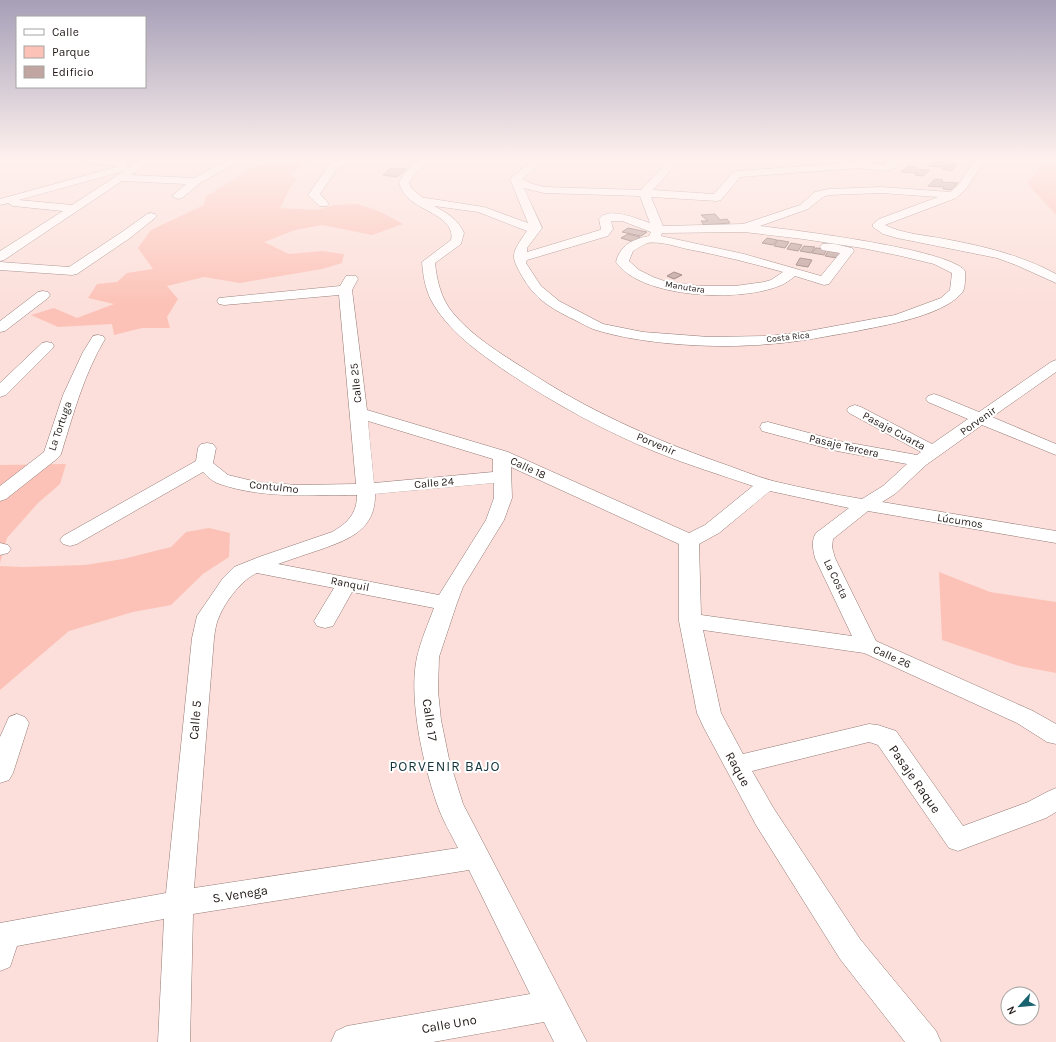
<svg xmlns="http://www.w3.org/2000/svg" width="1056" height="1042" viewBox="0 0 1056 1042" font-family="Karla,sans-serif">
	<rect width="100%" height="100%" fill="#fcdfda"/>
	<g fill="#fcc2b7">
		<path d="M274,160H311L304,162L291,174L296,180L290,188L280,208L317,210L334,205L357,204L379,211L403,224L372,235L322,225L295,230L264,242L289,254L322,251L344,254L342,263L322,269L240,283L204,277L167,286L178,299L167,317L170,328H142L114,335L112,324L58,327L31,315L54,308L77,318L114,304L88,298L97,284L117,282L127,273L153,269L138,248L151,230L204,205L206,196C230,184 249,166 274,160Z"/>
		<path d="M1045,160H1056V215L1027,183Z"/>
		<path d="M66,464L60,484L38,503L7,538L0,563V465Z"/>
		<path d="M209,528L230,533L229,557L203,574L171,605L133,612L69,631L0,690V566L23,567L85,565L123,559L171,547L186,532Z"/>
		<path d="M939,572L990,592L1056,602V673L1019,666L942,640Z"/>
	</g>
	<g fill="#c0a5a0" stroke="#907772">
		<path d="M875,160H887L880,166L871,164Z"/>
		<path d="M935,160L943,162L941,163L947,164L948,163L957,164L951,171L942,169L944,167L928,166Z"/>
		<path d="M908,166L916,167L914,169L930,170L923,176L915,175L917,173L901,172Z"/>
		<path d="M391,168L406,169L397,177L383,175Z"/>
		<path d="M935,179L943,180L941,182L958,183L952,190L943,189L944,187L928,186Z"/>
		<path d="M715,214L720,220L727,219L730,223L704,225L701,221H708L701,215Z"/>
		<path d="M628,228L647,232L641,236L622,232Z"/>
		<path d="M628,234L640,237L634,242L621,238Z"/>
		<path d="M767,238L777,240L773,245L762,243Z"/>
		<path d="M778,240L789,242L785,248L774,246Z"/>
		<path d="M791,243L802,245L798,251L787,249Z"/>
		<path d="M804,246L815,247L811,253L800,251Z"/>
		<path d="M816,248L827,249L824,255L812,253Z"/>
		<path d="M829,250L840,252L837,258L825,256Z"/>
		<path d="M800,258L812,260L808,267L796,265Z"/>
		<path d="M674,272L682,275L674,279L667,276Z"/>
	</g>
	<g fill="none" stroke-linecap="round" stroke-linejoin="round">
		<defs>
			<g id="minor">
				<path d="M0,160H12L0,166Z"/>
				<path d="M83,160H126L129,163L126,166L128,168L140,160H151L150,163L131,175L194,178L227,160H241L200,183L182,198L178,199L172,196L186,184L122,181L4,260L0,261V251L63,211L13,206L8,203L0,205V199L120,166L88,163ZM124,171L72,205L19,200Z"/>
				<path d="M339,160H353L337,169L320,194L329,204L327,206H319L308,195L329,165Z"/>
				<path d="M418,160H430L415,174L409,182L412,189L423,198H426L484,207L528,223L510,179L532,160H544L522,179L533,184L544,187L641,190L669,160H680L653,190L714,194L733,172L737,171L859,162L885,165L891,160H902L895,168L886,171L859,168L740,177L721,200L717,201L651,197L663,226L743,224L800,205L815,192L829,189L881,187L950,192L958,185L975,160H985L966,189L956,198L885,225C903,234 925,235 945,239C983,246 1021,255 1056,274V283L1016,265L997,258L897,238L883,234L873,227V224L879,219L938,197L881,193L829,195L823,197L808,209L760,226C793,230 950,249 965,271C965,278 966,289 961,294C941,316 886,325 857,331C828,336 799,342 770,344C720,349 644,345 596,330C589,328 583,324 577,321C556,311 537,301 525,281C510,256 510,255 527,231L478,212L434,206C447,213 458,219 464,233L461,244L435,263C437,281 441,299 453,313C473,337 500,353 525,369C585,409 650,438 718,462C736,468 754,476 773,481C802,488 832,494 862,499L883,486L907,464L837,451L762,431L760,427L762,423L768,422L839,441L917,455L921,452L849,413L847,410L849,407L855,405L861,407L932,444L968,419L928,402L926,399L928,396L934,394L940,396L979,412L1051,362L1056,360V372L992,417L1056,444V455L982,425L926,465L895,494L882,502L1056,531V543L868,511L833,539L832,547L835,558L876,641L1033,711L1056,724V744L1047,742L1017,723L864,653L703,630L721,713L743,754L869,724L878,725L896,731L963,826L1028,802L1047,792L1056,788V812L1046,818L958,851L949,848L878,745L869,742L752,771L774,809L860,939L936,1031L941,1042H905L840,959L756,825L704,728L697,713L679,621V544L511,467L512,498L504,520L463,587L457,603L439,657L438,691L441,720L449,759L463,804L587,1042H554L544,1022L433,1042H331L336,1031L347,1026L530,994L469,870L193,914L190,1042H158L164,919L17,946L10,967L0,971V923L166,893L192,638L197,616L223,578L234,567L259,557L332,532C348,523 357,513 357,495C312,495 260,499 217,483C212,481 207,476 203,472L77,544L70,546L63,544L60,540L63,536L196,461L198,448L201,444L207,443L213,444L216,448L213,463L228,475L257,482L297,485L356,484L339,295L224,305L219,304L217,301L219,298L340,286L346,276H356L358,279L352,290L367,410L508,452L689,533L705,525L753,486C721,475 688,465 656,452C604,431 554,403 507,372C478,352 448,331 431,300C425,288 423,275 422,262L451,240C456,218 421,211 408,198C403,193 401,189 399,182L407,170ZM524,188L544,193L640,196L650,223C637,219 609,206 599,219L601,229L600,230L527,252V248L542,228ZM611,221H622L651,232L649,236C633,239 620,245 616,262C641,299 741,302 779,286C785,284 790,280 795,276L824,285L829,284L854,251L852,248C843,246 831,242 822,244L820,247L822,250L840,253L821,276L744,254L661,236L662,233L744,232L803,239L862,248L901,256L934,264L952,273L950,290L941,298L895,315L803,332L769,336L709,337L643,332L603,324L559,301L541,286L526,263L527,260L608,236L613,229ZM647,243C661,241 674,246 687,249C719,255 751,263 783,272L771,280L764,282L735,286H700L667,282L653,277L639,270L629,261L633,251ZM368,421L493,459V472L374,483ZM494,483V498L486,520L439,595L278,564C292,559 307,554 322,549C350,539 376,529 375,494ZM770,491L849,508L816,533C811,541 813,549 815,558L852,636L701,615L699,544L719,533ZM257,573L334,588L314,621L317,626L325,628L333,626L352,592L434,608C428,624 421,640 417,657C408,698 423,764 437,804C442,819 451,834 458,848L194,888L214,638C215,631 216,623 219,617C225,602 242,579 257,573Z"/>
				<path d="M151,213L155,214L157,216L155,218L130,238L77,274L72,275L0,270V262L69,267L122,232L147,214Z"/>
				<path d="M43,291L48,292L50,295L48,298L5,331L0,332V321L38,292Z"/>
				<path d="M98,335L103,336L105,339C84,374 73,415 61,454L58,458L6,499L0,501V486L44,452L63,395L83,352L93,336Z"/>
				<path d="M47,342L52,343L54,346L52,349L6,395L0,397V383L42,343Z"/>
				<path d="M0,543L8,545L11,549L8,553L0,555Z"/>
				<path d="M17,714L25,717L29,723L13,773L9,780L0,783V737L9,717Z"/>
			</g>
		</defs>
		<use href="#minor" stroke="#937974" stroke-width="1"/>
		<use href="#minor" fill="#fff" fill-rule="evenodd"/>
	</g>
	<linearGradient id="sky" x2="0" y2="1"><stop stop-color="#a69fb7"/><stop offset="0.52" stop-color="#fef1ee"/><stop offset="1" stop-color="#fef1ee" stop-opacity="0"/></linearGradient>
	<rect width="1056" height="306" fill="url(#sky)"/>
	<g text-anchor="middle" dominant-baseline="central" stroke-width="4" stroke-linejoin="round" paint-order="stroke">
		<g font-size="9" fill="#211816" stroke="#fff">
			<text transform="translate(685 287) rotate(9)">Manutara</text>
			<text transform="translate(788 337) rotate(-6)">Costa Rica</text>
		</g>
		<g font-size="11" fill="#211816" stroke="#fff">
			<text transform="translate(356 383) rotate(-96)">Calle 25</text>
			<text transform="translate(978 421) rotate(-35)">Porvenir</text>
			<text transform="translate(60 426) rotate(-71)">La Tortuga</text>
			<text transform="translate(894 431) rotate(28)">Pasaje Cuarta</text>
			<text transform="translate(656 444) rotate(23)">Porvenir</text>
			<text transform="translate(844 446) rotate(13)">Pasaje Tercera</text>
			<text transform="translate(528 468) rotate(25)">Calle 18</text>
			<text transform="translate(434 483) rotate(-5)">Calle 24</text>
			<text transform="translate(274 487) rotate(6)">Contulmo</text>
			<text transform="translate(960 521) rotate(9)">Lúcumos</text>
			<text transform="translate(836 579) rotate(64)">La Costa</text>
			<text transform="translate(350 584) rotate(11)">Ranquil</text>
			<text transform="translate(892 657) rotate(24)">Calle 26</text>
		</g>
		<g font-size="13" fill="#211816" stroke="#fff">
			<text transform="translate(195 720) rotate(-85)">Calle 5</text>
			<text transform="translate(430 720) rotate(82)">Calle 17</text>
			<text transform="translate(738 769) rotate(61)">Raque</text>
			<text transform="translate(915 779) rotate(55)">Pasaje Raque</text>
			<text transform="translate(240 894) rotate(-9)">S. Venega</text>
			<text transform="translate(449 1024) rotate(-10)">Calle Uno</text>
		</g>
		<g font-size="14" letter-spacing="1" fill="#113339" stroke="#fff">
			<text x="445" y="766">PORVENIR BAJO</text>
		</g>
	</g>
	<rect x="16" y="16" width="130" height="72" fill="#ffffff" stroke="#a6a3a2"/>
	<rect x="24" y="29" width="20" height="6" fill="#ffffff" stroke="#a6a3a2"/>
	<text x="52" y="36" font-size="12" fill="#211816">Calle</text>
	<rect x="24" y="46" width="20" height="12" fill="#fcc2b7" stroke="#a6a3a2"/>
	<text x="52" y="56" font-size="12" fill="#211816">Parque</text>
	<rect x="24" y="66" width="20" height="12" fill="#c0a5a0" stroke="#a6a3a2"/>
	<text x="52" y="76" font-size="12" fill="#211816">Edificio</text>
	<g transform="translate(1020 1006) rotate(243)"><circle r="19" fill="#ffffff" stroke="#a6a3a2"/>
	<path d="M0-3L7 15L0 10L-7 15Z" fill="#18636f"/>
	<text y="-6" font-size="11" font-weight="bold" text-anchor="middle" fill="#211816">N</text>
	</g>
</svg>
